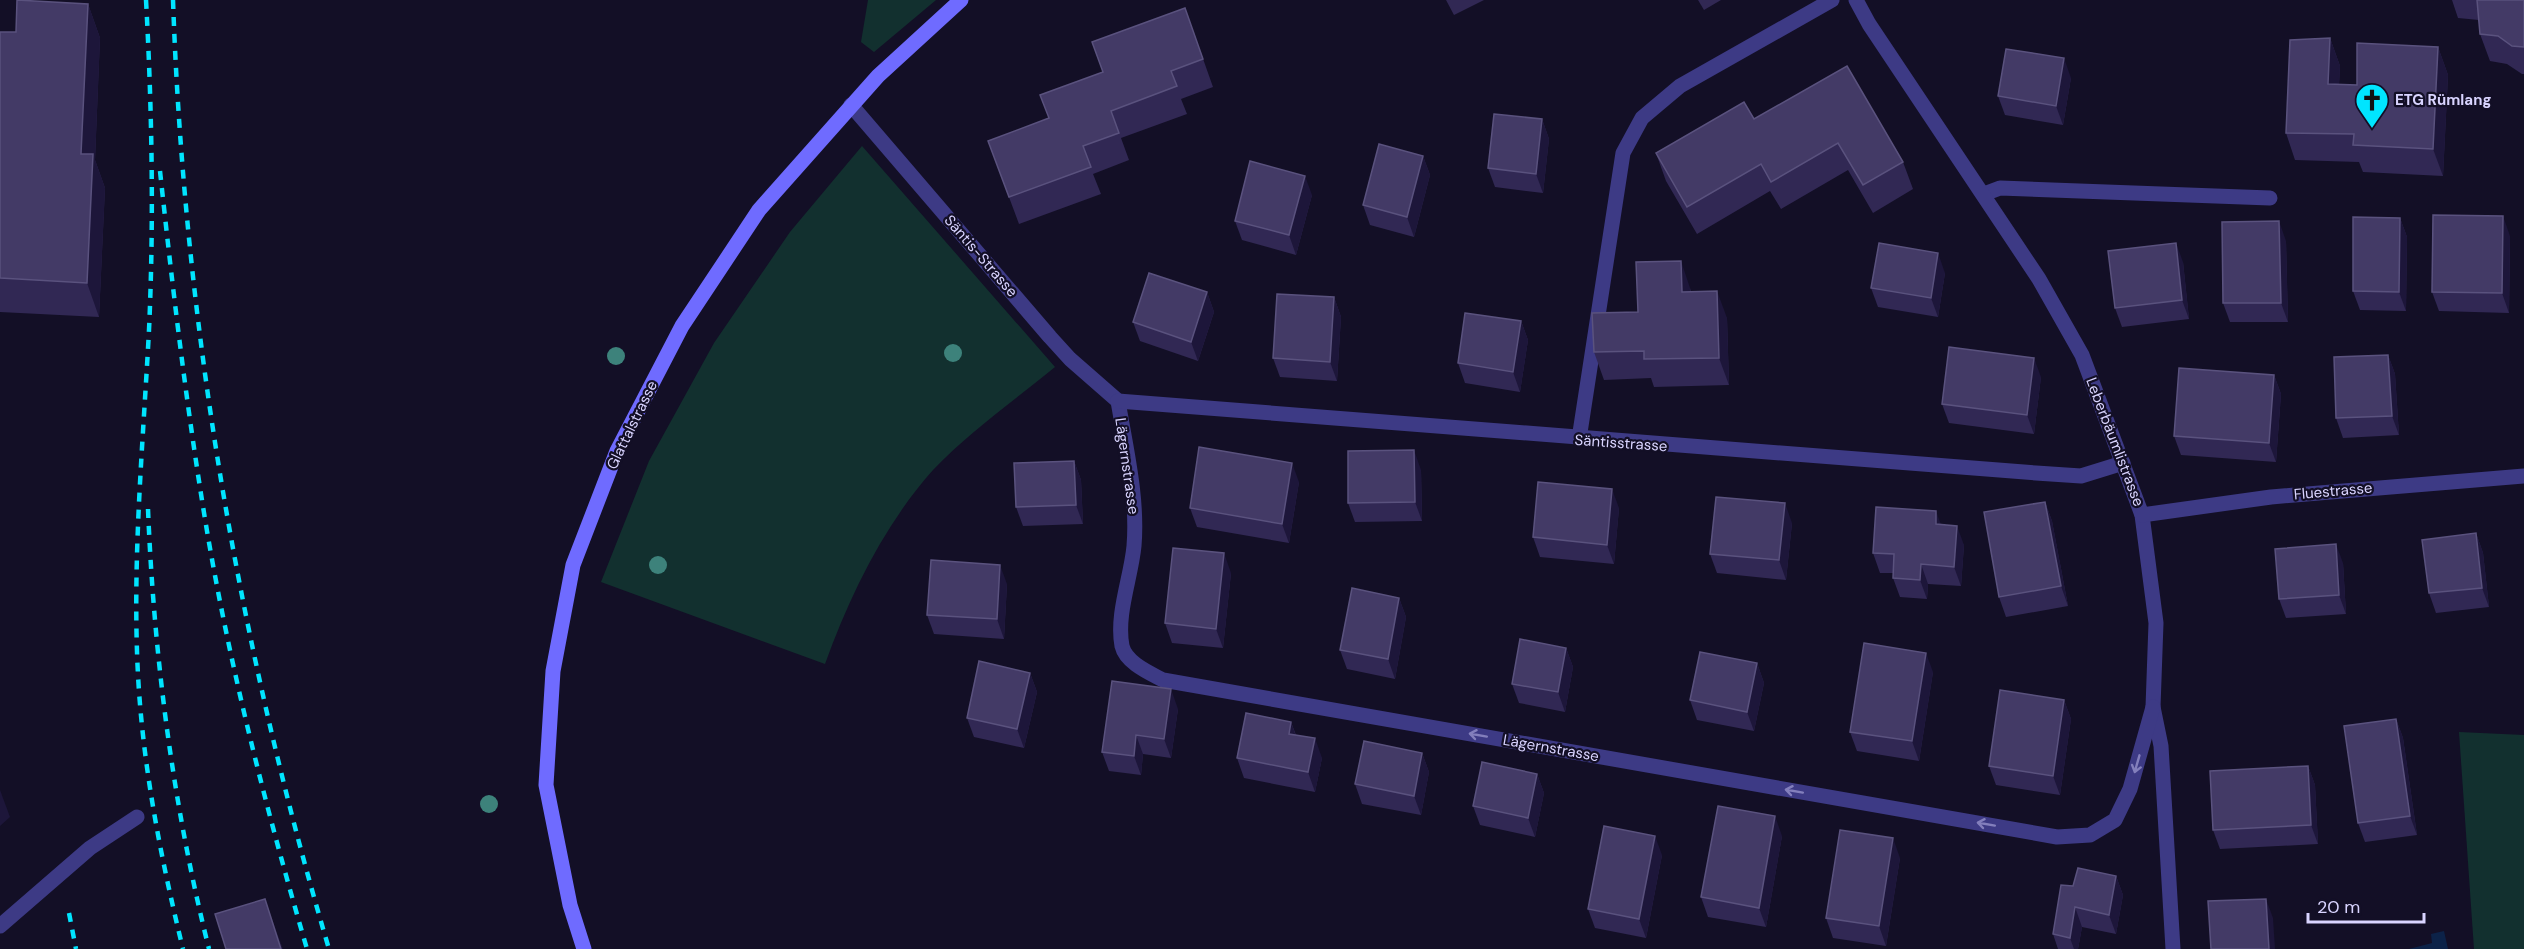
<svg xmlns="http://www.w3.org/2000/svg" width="2524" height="949" viewBox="0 0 2524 949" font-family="'DM Sans',sans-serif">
	<rect width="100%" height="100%" fill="#130f26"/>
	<g fill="#12302f">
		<path d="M868,0H936L874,52L861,42Z"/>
		<path d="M862,146L1055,367C1015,400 969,432 933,470C884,525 850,595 825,664L601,582L649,461L714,343L790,232Z"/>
		<path d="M2459,732L2524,735V949H2474Z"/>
	</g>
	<path fill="#0c2248" d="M2444,931L2448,949H2409L2432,943L2431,934Z"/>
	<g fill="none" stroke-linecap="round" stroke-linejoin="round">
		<g stroke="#3d3a85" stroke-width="15">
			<path d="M1984,194L2000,188L2270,198"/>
			<path d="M1579,439L1623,153L1642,118L1680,86L1832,0"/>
			<path d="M0,926L90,848L137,817"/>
		</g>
		<g stroke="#3d3a85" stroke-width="15">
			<path d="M1856,0L1869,24L2039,279L2082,355L2142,515L2156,623L2153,707L2161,746L2173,949"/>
			<path d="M851,105L1050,337L1070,359L1118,401"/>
			<path d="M1118,401C1126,449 1138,498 1134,546C1131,578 1116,614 1122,646C1126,663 1150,673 1163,680L2057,837L2090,835L2115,820L2130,789L2153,707"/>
			<path d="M1118,401L2036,473L2081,476L2123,463"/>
			<path d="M2142,515L2271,497L2524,476"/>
		</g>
		<path stroke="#6f6bff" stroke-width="15" d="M584,949L570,905L546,785L553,671L573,565L617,451L682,326L759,210L878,76L961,0"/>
		<g stroke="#00e5ff" stroke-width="4.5" stroke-dasharray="9 8" stroke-linecap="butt">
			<path d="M146,0C152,110 154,220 149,330C143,445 132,561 138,675C143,768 161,859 183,949"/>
			<path d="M173,0C184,321 238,642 329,949"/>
			<path d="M160,171C173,292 187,411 207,531C231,672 267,812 307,949"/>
			<path d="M148,509C154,657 173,806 209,949"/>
			<path d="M69,913L76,949"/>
		</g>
	</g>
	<g fill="#3d827b">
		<circle cx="953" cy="353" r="9"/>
		<circle cx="616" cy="356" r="9"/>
		<circle cx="658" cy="565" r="9"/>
		<circle cx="489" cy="804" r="9"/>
	</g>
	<g fill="#312854">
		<path d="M1446,0H1484L1454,15Z"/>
		<path d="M1698,0H1721L1704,10Z"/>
		<path d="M2452,0H2524V74H2522L2507,64L2490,61L2480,34L2479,20L2458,18Z"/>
		<path d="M88,4L100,38L95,160L105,188L99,317L0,312V32H16Z"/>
		<path d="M1185,8L1213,87L1181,99L1187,114L1121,138L1129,160L1093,174L1101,194L1019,224L988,141L1048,119L1103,72L1092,42Z"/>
		<path d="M2330,38L2340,66L2339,84L2357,85L2438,47L2448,75L2443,176L2363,172L2359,162L2295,160L2286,133Z"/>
		<path d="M2071,78L2063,125L2005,115L1998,96Z"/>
		<path d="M1542,119L1549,139L1543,193L1495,187L1488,168Z"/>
		<path d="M1754,119L1903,162L1913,189L1873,213L1848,170L1781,209L1770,191L1697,234L1666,181L1656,153Z"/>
		<path d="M1423,156L1430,175L1414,237L1370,225L1363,205Z"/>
		<path d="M1312,195L1296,255L1242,240L1235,221Z"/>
		<path d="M2400,218L2407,237L2406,311L2360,310L2353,291Z"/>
		<path d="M2510,236L2509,313L2439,311L2432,292Z"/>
		<path d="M2286,241L2288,322H2230L2223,303Z"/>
		<path d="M2183,262L2189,319L2122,327L2115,308Z"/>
		<path d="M1945,273L1938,317L1878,307L1871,288Z"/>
		<path d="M1690,288L1691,292L1727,318L1729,385L1654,387L1651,378L1604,380L1594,352L1638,312Z"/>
		<path d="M1207,292L1214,312L1198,361L1140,341L1133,322Z"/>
		<path d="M1334,297L1341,317L1337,381L1280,377L1273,358Z"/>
		<path d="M1521,321L1528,340L1520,392L1465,383L1458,363Z"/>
		<path d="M2388,355L2395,374L2399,435L2343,438L2336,418Z"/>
		<path d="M2274,375L2281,394L2276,462L2181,455L2174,436Z"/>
		<path d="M2041,377L2034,434L1949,423L1942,404Z"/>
		<path d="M1074,461L1081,480L1083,524L1023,526L1016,507Z"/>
		<path d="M1421,470L1422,521L1355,522L1348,503Z"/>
		<path d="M1299,482L1289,543L1197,527L1190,508Z"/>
		<path d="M2045,502L2052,521L2068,606L2006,617L1999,597Z"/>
		<path d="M1619,508L1614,564L1540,557L1533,537Z"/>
		<path d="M1792,523L1786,580L1717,573L1710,554Z"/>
		<path d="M1941,525L1964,545L1961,586L1928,584L1927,599L1900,597L1893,578V573H1880L1873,553Z"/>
		<path d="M2476,533L2483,553L2489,607L2436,613L2429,593Z"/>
		<path d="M2343,563L2346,614L2286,618L2279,599Z"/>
		<path d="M1231,573L1223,648L1172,643L1165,623Z"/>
		<path d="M1007,584L1004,639L934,634L927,615Z"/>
		<path d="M1399,598L1406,617L1395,679L1347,669L1340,650Z"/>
		<path d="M1566,648L1573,667L1565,712L1519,703L1512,684Z"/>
		<path d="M1757,663L1764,683L1754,731L1697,720L1690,700Z"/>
		<path d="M1933,672L1919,761L1857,751L1850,732Z"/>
		<path d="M1030,673L1037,692L1024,748L974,737L967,718Z"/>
		<path d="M2064,700L2071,719L2060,795L1996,785L1989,766Z"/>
		<path d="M1178,709L1171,758L1143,754L1141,775L1109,771L1102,752Z"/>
		<path d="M2396,719L2403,738L2417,835L2365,842L2358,823Z"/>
		<path d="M1291,722L1296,735L1322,758L1315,792L1244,778L1237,758Z"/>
		<path d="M1422,753L1429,772L1421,815L1362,804L1355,784Z"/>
		<path d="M2308,766L2315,785L2318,844L2220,849L2213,830Z"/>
		<path d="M1537,774L1544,793L1535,837L1480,825L1473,806Z"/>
		<path d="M1782,836L1766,927L1708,917L1701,897Z"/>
		<path d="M1662,855L1646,938L1595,928L1588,909Z"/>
		<path d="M1900,858L1886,946L1833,938L1826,918Z"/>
		<path d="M2116,876L2123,895L2116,934L2082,927L2078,949H2058L2053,934L2073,886Z"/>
	</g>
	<g fill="#1d163a">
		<path d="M88,4L100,38L95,160L105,188L99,317L87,283L81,154Z"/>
		<path d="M2330,38L2340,66L2338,111L2328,84Z"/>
		<path d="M2438,47L2448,75L2443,176L2433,149Z"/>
		<path d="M2064,58L2071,78L2063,125L2056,106Z"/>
		<path d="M1542,119L1549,139L1543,193L1536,174Z"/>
		<path d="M1423,156L1430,175L1414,237L1407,217Z"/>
		<path d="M1305,176L1312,195L1296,255L1289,235Z"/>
		<path d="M2503,216L2510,236L2509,313L2502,293Z"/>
		<path d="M2400,218L2407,237L2406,311L2399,292Z"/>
		<path d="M2279,221L2286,241L2288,322L2281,303Z"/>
		<path d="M2176,243L2183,262L2189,319L2182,300Z"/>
		<path d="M1938,253L1945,273L1938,317L1931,298Z"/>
		<path d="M1681,261L1690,288L1692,320L1682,292Z"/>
		<path d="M1717,291L1727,318L1729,385L1719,358Z"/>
		<path d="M1207,292L1214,312L1198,361L1191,342Z"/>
		<path d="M1334,297L1341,317L1337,381L1330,362Z"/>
		<path d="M1521,321L1528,340L1520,392L1513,372Z"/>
		<path d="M2388,355L2395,374L2399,435L2392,416Z"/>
		<path d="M2034,358L2041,377L2034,434L2027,415Z"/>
		<path d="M2274,375L2281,394L2276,462L2269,443Z"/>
		<path d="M1414,450L1421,470L1422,521L1415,502Z"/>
		<path d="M1074,461L1081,480L1083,524L1076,505Z"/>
		<path d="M1292,463L1299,482L1289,543L1282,524Z"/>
		<path d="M1612,489L1619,508L1614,564L1607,545Z"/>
		<path d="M2045,502L2052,521L2068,606L2061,586Z"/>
		<path d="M1785,503L1792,523L1786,580L1779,560Z"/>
		<path d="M1936,511L1943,530L1936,524Z"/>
		<path d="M1957,526L1964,545L1961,586L1954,567Z"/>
		<path d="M2476,533L2483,553L2489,607L2482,588Z"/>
		<path d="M2336,544L2343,563L2346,614L2339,595Z"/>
		<path d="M1224,553L1231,573L1223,648L1216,629Z"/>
		<path d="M1921,564L1928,584L1927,599L1920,580Z"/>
		<path d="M1000,565L1007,584L1004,639L997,619Z"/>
		<path d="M1399,598L1406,617L1395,679L1388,659Z"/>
		<path d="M1566,648L1573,667L1565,712L1558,692Z"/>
		<path d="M1926,653L1933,672L1919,761L1912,741Z"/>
		<path d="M1757,663L1764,683L1754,731L1747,712Z"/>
		<path d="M1030,673L1037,692L1024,748L1017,729Z"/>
		<path d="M1171,689L1178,709L1171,758L1164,739Z"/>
		<path d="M2064,700L2071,719L2060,795L2053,776Z"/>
		<path d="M2396,719L2403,738L2417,835L2410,816Z"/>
		<path d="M1291,722L1298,742L1289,734Z"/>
		<path d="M1136,735L1143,754L1141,775L1134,756Z"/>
		<path d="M1315,738L1322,758L1315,792L1308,772Z"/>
		<path d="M1422,753L1429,772L1421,815L1414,796Z"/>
		<path d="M2308,766L2315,785L2318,844L2311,825Z"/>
		<path d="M1537,774L1544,793L1535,837L1528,818Z"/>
		<path d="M0,790L10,817L0,826Z"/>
		<path d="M1775,816L1782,836L1766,927L1759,908Z"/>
		<path d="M1655,836L1662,855L1646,938L1639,919Z"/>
		<path d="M1893,838L1900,858L1886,946L1879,926Z"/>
		<path d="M2116,876L2123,895L2116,934L2109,915Z"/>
		<path d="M265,899L277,933L283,949H281Z"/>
		<path d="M2266,899L2273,918L2275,949H2269Z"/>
		<path d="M2075,907L2082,927L2078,949H2074L2070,938Z"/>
	</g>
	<g fill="#433a66" stroke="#5a527e" stroke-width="1.5">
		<path d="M17,0L88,4L81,154H93L87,283L0,278V32H16Z"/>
		<path d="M2477,0H2524V47L2512,46L2498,36L2480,34Z"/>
		<path d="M1185,8L1203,59L1171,71L1177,86L1111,111L1119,133L1083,146L1091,167L1009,197L988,141L1049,118L1040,95L1103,72L1092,42Z"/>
		<path d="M2330,38L2328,84L2357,85V43L2438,47L2433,149L2353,145L2354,134L2286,133L2290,40Z"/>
		<path d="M2006,49L2064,58L2056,106L1998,96Z"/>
		<path d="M1847,66L1903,162L1863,185L1838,143L1771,182L1761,164L1687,207L1656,153L1744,102L1754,119Z"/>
		<path d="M1494,114L1542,119L1536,174L1488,168Z"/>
		<path d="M1379,144L1423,156L1407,217L1363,205Z"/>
		<path d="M1250,161L1305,176L1289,235L1235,221Z"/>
		<path d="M2433,215L2503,216L2502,293L2432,292Z"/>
		<path d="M2353,217L2400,218L2399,292L2353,291Z"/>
		<path d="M2279,221L2281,303H2223L2222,222Z"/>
		<path d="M1879,243L1938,253L1931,298L1871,288Z"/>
		<path d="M2176,243L2182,300L2115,308L2108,251Z"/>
		<path d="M1681,261L1682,292L1717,291L1719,358L1644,359V351L1594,352L1592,313L1638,312L1636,262Z"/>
		<path d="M1149,273L1207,292L1191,342L1133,322Z"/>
		<path d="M1277,294L1334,297L1330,362L1273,358Z"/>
		<path d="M1465,313L1521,321L1513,372L1458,363Z"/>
		<path d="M1949,347L2034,358L2027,415L1942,404Z"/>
		<path d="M2388,355L2392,416L2336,418L2334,357Z"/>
		<path d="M2179,368L2274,375L2269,443L2174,436Z"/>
		<path d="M1199,447L1292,463L1282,524L1190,508Z"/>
		<path d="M1414,450L1415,502L1348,503V451Z"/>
		<path d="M1074,461L1076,505L1016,507L1014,463Z"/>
		<path d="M1538,482L1612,489L1607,545L1533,537Z"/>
		<path d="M1716,497L1785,503L1779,560L1710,554Z"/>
		<path d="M2045,502L2061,586L1999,597L1984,512Z"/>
		<path d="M1876,507L1936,511V524L1957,526L1954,567L1921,564L1920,580L1893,578L1894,554L1873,553Z"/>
		<path d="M2476,533L2482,588L2429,593L2422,540Z"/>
		<path d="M2336,544L2339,595L2279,599L2275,549Z"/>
		<path d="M1173,548L1224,553L1216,629L1165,623Z"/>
		<path d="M931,560L1000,565L997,619L927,615Z"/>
		<path d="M1352,588L1399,598L1388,659L1340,650Z"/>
		<path d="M1520,639L1566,648L1558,692L1512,684Z"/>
		<path d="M1864,643L1926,653L1912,741L1850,732Z"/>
		<path d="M1700,652L1757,663L1747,712L1690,700Z"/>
		<path d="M979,661L1030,673L1017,729L967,718Z"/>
		<path d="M1112,681L1171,689L1164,739L1136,735L1134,756L1102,752Z"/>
		<path d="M2000,690L2064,700L2053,776L1989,766Z"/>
		<path d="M1246,713L1291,722L1289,734L1315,738L1308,772L1237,758Z"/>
		<path d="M2396,719L2410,816L2358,823L2344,726Z"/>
		<path d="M1364,741L1422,753L1414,796L1355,784Z"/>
		<path d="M1482,762L1537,774L1528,818L1473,806Z"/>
		<path d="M2308,766L2311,825L2213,830L2210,771Z"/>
		<path d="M1718,806L1775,816L1759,908L1701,897Z"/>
		<path d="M1604,826L1655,836L1639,919L1588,909Z"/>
		<path d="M1840,830L1893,838L1879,926L1826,918Z"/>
		<path d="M2078,868L2116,876L2109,915L2075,907L2070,938L2053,934L2061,885L2073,886Z"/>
		<path d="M265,899L281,949H226L215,914Z"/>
		<path d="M2266,899L2269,949H2211L2208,901Z"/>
	</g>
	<defs><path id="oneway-shaft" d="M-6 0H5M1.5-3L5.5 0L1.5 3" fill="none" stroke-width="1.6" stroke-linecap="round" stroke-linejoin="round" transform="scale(1.5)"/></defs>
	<g stroke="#837fbc">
		<use href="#oneway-shaft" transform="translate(1478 735) rotate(-170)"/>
		<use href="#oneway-shaft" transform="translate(2137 764) rotate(106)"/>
		<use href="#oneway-shaft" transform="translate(1794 791) rotate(-170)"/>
		<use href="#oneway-shaft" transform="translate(1986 824) rotate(-170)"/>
	</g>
	<defs>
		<symbol id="church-pin" viewBox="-11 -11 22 30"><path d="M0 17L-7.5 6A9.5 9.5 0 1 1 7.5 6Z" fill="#00e5ff" stroke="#130f26"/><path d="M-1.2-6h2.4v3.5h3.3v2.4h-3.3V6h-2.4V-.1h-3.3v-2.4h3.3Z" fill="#111"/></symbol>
	</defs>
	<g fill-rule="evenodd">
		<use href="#church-pin" x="2353" y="81" width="38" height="52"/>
	</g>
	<g text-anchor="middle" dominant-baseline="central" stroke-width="4.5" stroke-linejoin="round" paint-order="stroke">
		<g font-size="15" font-weight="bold" fill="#d9d4ff" stroke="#130f26" text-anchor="start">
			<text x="2395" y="100">ETG Rümlang</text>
		</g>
		<g font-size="15" fill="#d9d4ff" stroke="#130f26">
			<text transform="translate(981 256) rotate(49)">Säntis-Strasse</text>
			<text transform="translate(632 425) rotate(-64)">Glattalstrasse</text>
			<text transform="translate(2115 442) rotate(69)">Leberbäumlistrasse</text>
			<text transform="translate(1621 443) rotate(4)">Säntisstrasse</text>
			<text transform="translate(1127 466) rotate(82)">Lägernstrasse</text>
			<text transform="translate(2333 491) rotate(-5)">Fluestrasse</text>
			<text transform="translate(1551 748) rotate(10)">Lägernstrasse</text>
		</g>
	</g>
	<path d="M2308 913v9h116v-9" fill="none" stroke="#d9d4ff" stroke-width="3"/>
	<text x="2317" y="913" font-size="18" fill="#d9d4ff" stroke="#130f26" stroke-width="4.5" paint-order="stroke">20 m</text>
</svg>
